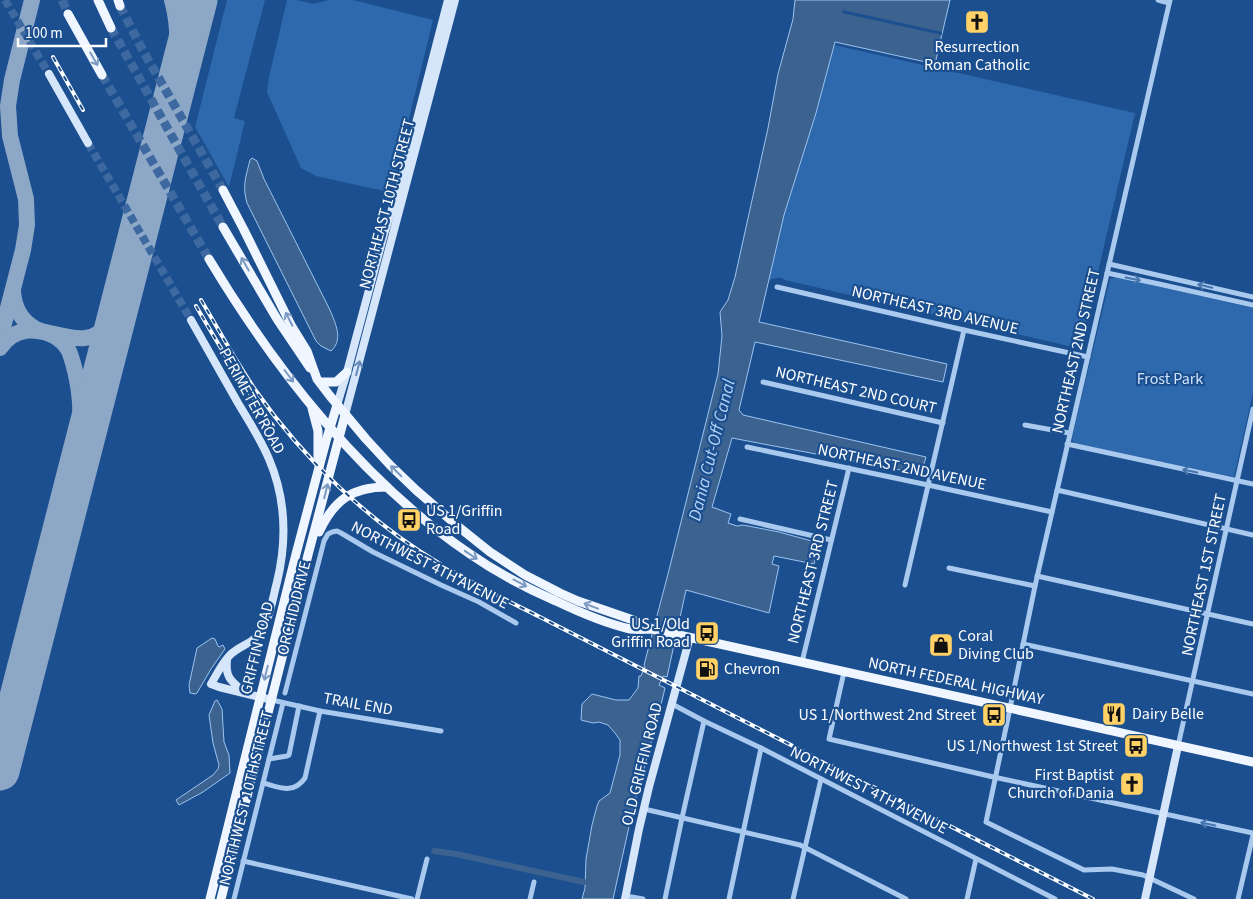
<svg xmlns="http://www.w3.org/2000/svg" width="1253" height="899" viewBox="0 0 1253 899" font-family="'Source Sans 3',sans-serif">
	<rect width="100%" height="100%" fill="#1b4f8f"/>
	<g fill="#2e69ad">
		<path d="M227,0H265L234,118L245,121L229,187L195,127Z"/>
		<path d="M287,0H297L313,4L329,0H353L433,20L393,184L384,191L316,176L301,168L267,92L269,77Z"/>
		<path d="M834,45L1135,113L1081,345L1077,348L785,280C779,276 775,278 769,280L784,215L816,113Z"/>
		<path d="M1118,277L1253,308V393L1234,477L1077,444L1073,442L1072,437L1110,279Z"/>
	</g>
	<g fill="#3c6290" stroke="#9cc4f0">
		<path d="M795,0H950L935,64L835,42L816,113L784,215L759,322L947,364L943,382L755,342L739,410L743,415L926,457L921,474L732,438L712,507L731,514L728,523L737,526L743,525L779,532L819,543L814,564L774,556L772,564L779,566L769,613L686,590L667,677L663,676L659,685L665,688L658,717L632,813L613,899H582L585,888L586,859L592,825L597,806L599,801L610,793L620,755V740L615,733L608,725L599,722L593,723L581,720L582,704L592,694L616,700H629L638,688L639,676H641L645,666L644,665L668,574L718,374L722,336L720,312L728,300L735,277L768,128L778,74L793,19Z"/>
		<path d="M252,158L257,161L264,179L330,310C335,323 344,339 331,351L321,346L316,341L247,203C242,186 246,176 250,160Z"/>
		<path d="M212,638L215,639L218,646L219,647L223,645L225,649L211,669L197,693L195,694L190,693L189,685L197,648Z"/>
		<path d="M217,700L222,709L224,742L229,755L230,773L203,792L179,805L176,800L213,775L218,769L219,765L213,743L209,715L215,701Z"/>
	</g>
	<path fill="#1b4f8f" d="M843,10L942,32V35L842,13Z"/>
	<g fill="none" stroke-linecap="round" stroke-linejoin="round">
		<path stroke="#3c6290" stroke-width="6" d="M434,851L456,854L584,882"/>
		<g stroke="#8da7c7" stroke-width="16">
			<path d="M172,0C181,32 177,63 173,96"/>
			<path d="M13,291C14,307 21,321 36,329C49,334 60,336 68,349C72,357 74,367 76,375C84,410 80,444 75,479"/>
			<path d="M0,339L23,250L27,225L26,199L10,136L8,106L12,80L32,0"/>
			<path d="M0,348C31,302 79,366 110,322C116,315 118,306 121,297"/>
			<path d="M0,716C11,708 16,699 21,688"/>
			<path d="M0,756V771"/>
		</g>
		<path stroke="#8da7c7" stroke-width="39" d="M0,771L198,0"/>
		<g stroke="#3d69a0" stroke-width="8" stroke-dasharray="8 4" stroke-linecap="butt">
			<path d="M5,0L49,74"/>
			<path d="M88,143L191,320"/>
		</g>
		<g stroke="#3d69a0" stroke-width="9" stroke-dasharray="9 4.5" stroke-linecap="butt">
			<path d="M62,0L68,14"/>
			<path d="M120,6L142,49L223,190"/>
			<path d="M111,28L223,227"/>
			<path d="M102,75L209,259"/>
		</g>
		<g stroke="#a9c9ee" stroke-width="5">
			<path d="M1158,0L1169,3"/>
			<path d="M1170,0L1035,586L1008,718L986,822L1084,870L1112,869L1143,875L1194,899"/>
			<path d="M1109,264L1253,297"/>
			<path d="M1107,273L1159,284L1253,305"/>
			<path d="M777,287L964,330L1088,357"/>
			<path d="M763,382L943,423"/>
			<path d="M1025,425L1069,433"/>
			<path d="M1067,444L1253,484"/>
			<path d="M747,447L928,485L1052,512"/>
			<path d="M1057,490L1253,535"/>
			<path d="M740,519L831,540"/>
			<path d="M949,568L1035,586"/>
			<path d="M1037,576L1253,624"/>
			<path d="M905,585L964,330"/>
			<path d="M1023,644L1253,694"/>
			<path d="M802,662L849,468"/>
			<path d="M844,672L829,739L989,776L1253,833"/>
			<path d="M285,693L324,541L328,534L332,532L337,531L341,533L373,552L441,585L479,602L516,623"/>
			<path d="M272,700L320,711L441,731"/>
			<path d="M672,704L704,721L761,748L1055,899"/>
			<path d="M1178,746L1253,409"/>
			<path d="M269,759L287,756L289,755L299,706"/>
			<path d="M263,783C279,787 293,795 305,778L320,711"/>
			<path d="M644,809L800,845L906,899"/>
			<path d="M243,861L412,899"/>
			<path d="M626,896L643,899"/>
			<path d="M234,899L283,703"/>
			<path d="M417,899L427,859"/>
			<path d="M530,899L534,882"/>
			<path d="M665,899L682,818L704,721"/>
			<path d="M729,899L761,748"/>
			<path d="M793,899L821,779"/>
			<path d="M967,899L976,859"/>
			<path d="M1238,899L1253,835"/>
		</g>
		<g stroke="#d6e6fa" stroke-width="8">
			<path d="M49,74L88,143"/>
			<path d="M191,320C207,348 222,375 238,403C249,421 261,440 269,459C286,499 287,541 277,582C273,597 271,613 264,626C254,645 243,643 230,655C222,663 217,674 211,684L219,687L272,700"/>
			<path d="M337,405L347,372L384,234L401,181L448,0"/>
			<path d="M345,415L455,0"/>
			<path d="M227,660C225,677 231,681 243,691"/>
			<path d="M625,899L639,829L649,787L690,637"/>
			<path d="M1145,899L1178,746"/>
		</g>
		<g stroke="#f0f6ff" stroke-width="9">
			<path d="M98,0L111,28"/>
			<path d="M118,0L120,6"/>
			<path d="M68,14L102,75"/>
			<path d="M223,190L244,230L291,325L307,351L317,379L330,396L366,439L390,465L416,490L460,528L490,552L525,575L560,593L578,601L633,620L650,628"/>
			<path d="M223,227L277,319L310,368"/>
			<path d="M209,259C275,369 363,482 470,554C496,572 526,588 556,601C579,612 604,623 630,629C637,630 645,629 652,629L1253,762"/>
			<path d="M320,382H336L347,372"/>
			<path d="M312,408L318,431V457"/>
			<path d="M319,532C334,500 352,487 387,487"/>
			<path d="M210,899L296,554L326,441L337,405"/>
			<path d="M221,899L308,555L345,415"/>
		</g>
		<defs>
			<g id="rail">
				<path d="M53,57L83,110"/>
				<path d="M201,300C219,330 236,362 256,391C303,458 367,520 437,562C469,582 504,599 538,616L1093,899"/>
				<path d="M196,306C220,347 244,388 273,426"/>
			</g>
		</defs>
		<use href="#rail" stroke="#fff" stroke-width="4"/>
		<use href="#rail" stroke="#1b4f8f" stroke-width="2" stroke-dasharray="5.5" stroke-linecap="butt"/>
	</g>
	<defs><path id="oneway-shaft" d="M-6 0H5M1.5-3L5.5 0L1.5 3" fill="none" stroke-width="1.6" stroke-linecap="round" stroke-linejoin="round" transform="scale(1.25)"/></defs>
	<g stroke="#7b9ac1">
		<use href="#oneway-shaft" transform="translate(94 59) rotate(60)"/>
		<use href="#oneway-shaft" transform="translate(245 264) rotate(-120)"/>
		<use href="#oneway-shaft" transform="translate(289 319) rotate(-117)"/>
		<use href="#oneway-shaft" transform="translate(289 376) rotate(53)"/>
		<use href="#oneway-shaft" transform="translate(396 471) rotate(-135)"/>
		<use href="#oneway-shaft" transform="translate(326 491) rotate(-76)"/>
		<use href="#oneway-shaft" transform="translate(471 555) rotate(34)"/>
		<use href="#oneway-shaft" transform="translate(520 583) rotate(28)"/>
		<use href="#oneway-shaft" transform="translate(591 606) rotate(-159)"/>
		<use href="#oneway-shaft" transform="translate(266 673) rotate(104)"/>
	</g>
	<g stroke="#4674ac">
		<use href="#oneway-shaft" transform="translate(1133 279) rotate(12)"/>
		<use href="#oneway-shaft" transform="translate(1205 286) rotate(-167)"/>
		<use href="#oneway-shaft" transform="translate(1190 471) rotate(-168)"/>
		<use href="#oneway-shaft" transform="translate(1208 824) rotate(-168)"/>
	</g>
	<use stroke="#668bba" href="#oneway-shaft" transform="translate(358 368) rotate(-75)"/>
	<defs>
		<symbol id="church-square" viewBox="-11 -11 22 22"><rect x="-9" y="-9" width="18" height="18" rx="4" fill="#ffd166" stroke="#1b4f8f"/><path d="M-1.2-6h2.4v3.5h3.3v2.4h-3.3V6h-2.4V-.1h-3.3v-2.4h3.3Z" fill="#111"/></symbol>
		<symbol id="bus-square" viewBox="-11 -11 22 22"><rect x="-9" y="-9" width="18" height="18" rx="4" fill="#ffd166" stroke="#1b4f8f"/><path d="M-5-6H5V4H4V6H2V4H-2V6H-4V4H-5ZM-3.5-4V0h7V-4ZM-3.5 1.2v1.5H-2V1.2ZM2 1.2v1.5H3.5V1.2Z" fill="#111"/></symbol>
		<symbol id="shop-square" viewBox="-11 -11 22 22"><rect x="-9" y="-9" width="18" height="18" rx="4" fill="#ffd166" stroke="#1b4f8f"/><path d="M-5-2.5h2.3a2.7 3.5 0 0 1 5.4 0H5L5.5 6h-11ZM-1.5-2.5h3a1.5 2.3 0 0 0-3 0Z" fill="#111"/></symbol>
		<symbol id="fuel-square" viewBox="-11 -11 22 22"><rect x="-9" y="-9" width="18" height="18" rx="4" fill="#ffd166" stroke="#1b4f8f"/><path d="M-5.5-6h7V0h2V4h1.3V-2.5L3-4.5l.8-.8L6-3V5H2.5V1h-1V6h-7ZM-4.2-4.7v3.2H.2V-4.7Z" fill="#111"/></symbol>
		<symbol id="restaurant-square" viewBox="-11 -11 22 22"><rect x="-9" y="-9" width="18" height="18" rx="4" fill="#ffd166" stroke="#1b4f8f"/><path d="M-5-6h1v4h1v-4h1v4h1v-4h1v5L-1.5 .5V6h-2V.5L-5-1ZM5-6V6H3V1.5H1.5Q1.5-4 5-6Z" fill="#111"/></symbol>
	</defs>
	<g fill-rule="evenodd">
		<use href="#church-square" x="963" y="8" width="28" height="28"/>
		<use href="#bus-square" x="395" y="506" width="28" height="28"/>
		<use href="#bus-square" x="693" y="619" width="28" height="28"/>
		<use href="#shop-square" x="927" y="631" width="28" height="28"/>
		<use href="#fuel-square" x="693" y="655" width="28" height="28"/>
		<use href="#restaurant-square" x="1100" y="700" width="28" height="28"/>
		<use href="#bus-square" x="980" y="701" width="28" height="28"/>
		<use href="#bus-square" x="1122" y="732" width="28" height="28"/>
		<use href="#church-square" x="1118" y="770" width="28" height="28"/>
	</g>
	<g text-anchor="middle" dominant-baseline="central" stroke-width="4.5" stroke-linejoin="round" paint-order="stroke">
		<g font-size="16" fill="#fff" stroke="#1b4f8f" text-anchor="start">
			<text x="977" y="47" text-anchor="middle">Resurrection<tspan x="977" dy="18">Roman Catholic</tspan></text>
			<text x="426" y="511">US 1/Griffin<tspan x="426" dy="18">Road</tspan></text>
			<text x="690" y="624" text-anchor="end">US 1/Old<tspan x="690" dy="18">Griffin Road</tspan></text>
			<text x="958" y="636">Coral<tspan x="958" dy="18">Diving Club</tspan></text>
			<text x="724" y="669">Chevron</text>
			<text x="1132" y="714">Dairy Belle</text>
			<text x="976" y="715" text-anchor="end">US 1/Northwest 2nd Street</text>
			<text x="1118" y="746" text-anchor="end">US 1/Northwest 1st Street</text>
			<text x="1114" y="775" text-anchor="end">First Baptist<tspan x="1114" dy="18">Church of Dania</tspan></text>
		</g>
		<g font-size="16" fill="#fff" stroke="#1b4f8f">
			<text transform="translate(387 204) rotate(-75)">NORTHEAST 10TH STREET</text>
			<text transform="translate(935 310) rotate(13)">NORTHEAST 3RD AVENUE</text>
			<text transform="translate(1076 351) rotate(-77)">NORTHEAST 2ND STREET</text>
			<text transform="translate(856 390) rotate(13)">NORTHEAST 2ND COURT</text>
			<text transform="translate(252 401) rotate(61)">PERIMETER ROAD</text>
			<text transform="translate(902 467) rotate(12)">NORTHEAST 2ND AVENUE</text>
			<text transform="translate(813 562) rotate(-76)">NORTHEAST 3RD STREET</text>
			<text transform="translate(430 565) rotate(27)">NORTHWEST 4TH AVENUE</text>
			<text transform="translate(1204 575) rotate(-78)">NORTHEAST 1ST STREET</text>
			<text transform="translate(294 608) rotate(-76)">ORCHID DRIVE</text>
			<text transform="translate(257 648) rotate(-76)">GRIFFIN ROAD</text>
			<text transform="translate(956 681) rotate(12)">NORTH FEDERAL HIGHWAY</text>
			<text transform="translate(358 704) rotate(10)">TRAIL END</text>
			<text transform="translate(642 764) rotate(-76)">OLD GRIFFIN ROAD</text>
			<text transform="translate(869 790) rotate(27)">NORTHWEST 4TH AVENUE</text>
			<text transform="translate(246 798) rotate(-76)">NORTHWEST 10TH STREET</text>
		</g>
		<g font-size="16" fill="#cfe3fa" stroke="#1b4f8f">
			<text x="1170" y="379">Frost Park</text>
		</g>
		<g font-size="18" font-style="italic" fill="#b5d3f5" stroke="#1b4f8f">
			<text transform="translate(712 450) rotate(-76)">Dania Cut-Off Canal</text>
		</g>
	</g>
	<path d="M18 38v8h88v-8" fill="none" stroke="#ffffff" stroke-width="2.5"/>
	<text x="25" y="38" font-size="15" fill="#ffffff" stroke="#1b4f8f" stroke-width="4" paint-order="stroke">100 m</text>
</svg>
